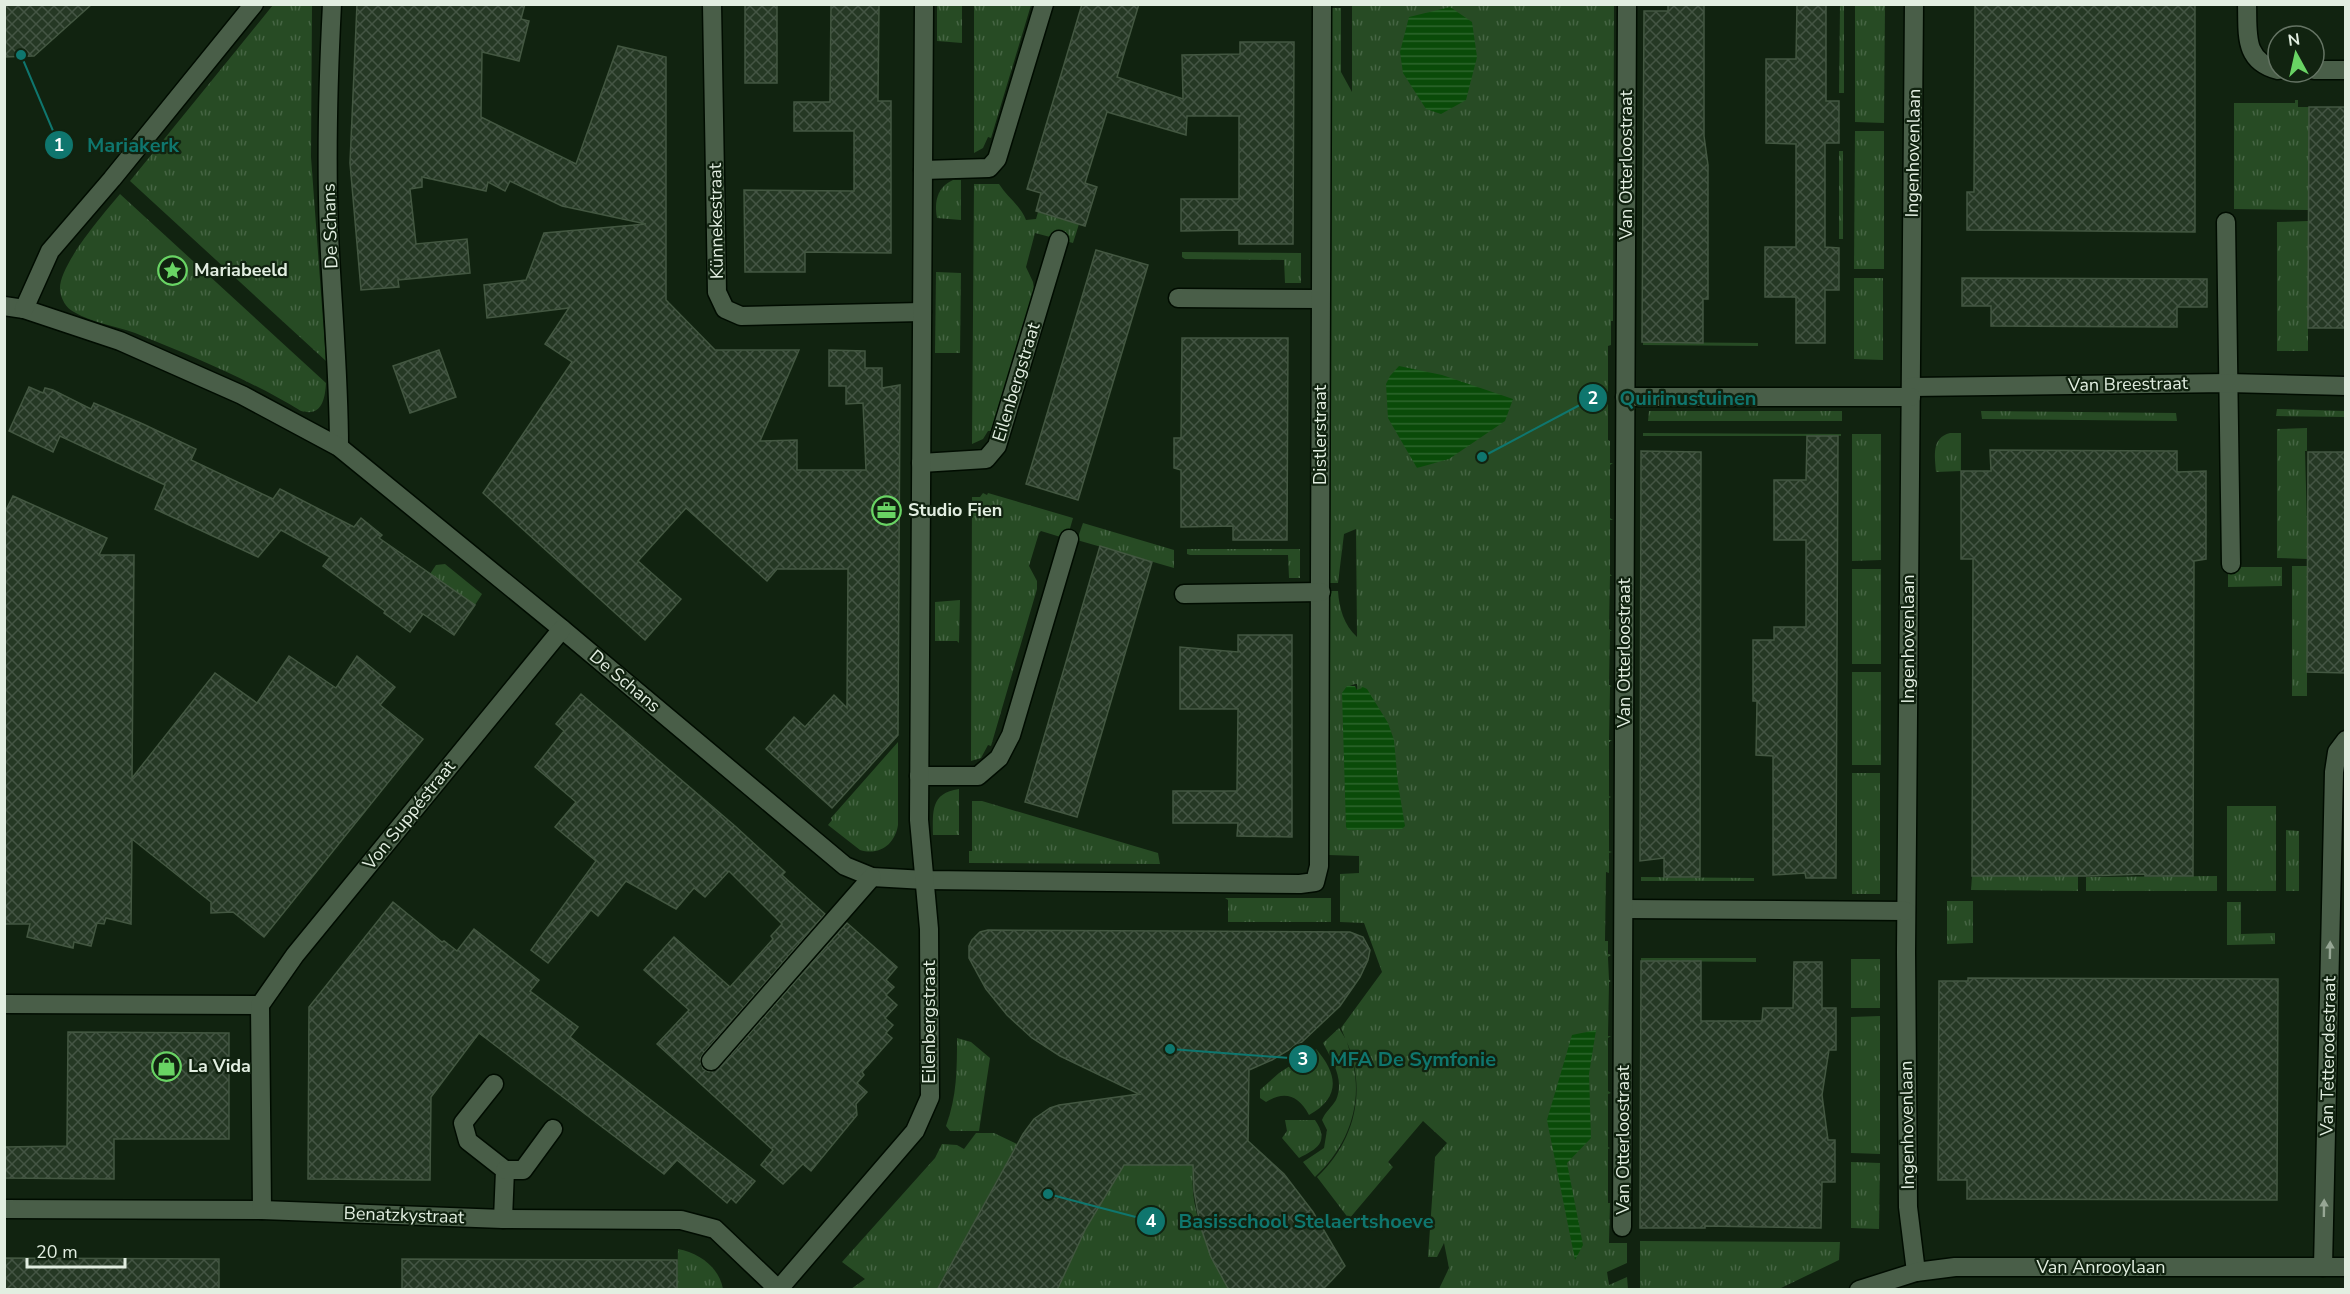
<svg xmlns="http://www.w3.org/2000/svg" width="2350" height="1294" viewBox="0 0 2350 1294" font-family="'Nunito Sans',sans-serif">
	<defs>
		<pattern id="grass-tufts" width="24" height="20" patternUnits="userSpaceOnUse" patternTransform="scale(1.5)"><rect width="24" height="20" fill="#274b24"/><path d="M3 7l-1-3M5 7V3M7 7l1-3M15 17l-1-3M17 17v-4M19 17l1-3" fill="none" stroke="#466544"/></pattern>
		<pattern id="water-rules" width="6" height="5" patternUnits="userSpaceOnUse" patternTransform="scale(1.5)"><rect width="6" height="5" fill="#0a4b09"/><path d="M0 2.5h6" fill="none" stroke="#2d652d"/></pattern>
		<pattern id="building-cross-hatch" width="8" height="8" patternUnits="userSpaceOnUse" patternTransform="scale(1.5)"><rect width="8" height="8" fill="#253824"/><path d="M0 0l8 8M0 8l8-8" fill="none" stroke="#454"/></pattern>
	</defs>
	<rect width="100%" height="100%" fill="#112310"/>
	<g fill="url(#grass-tufts)" fill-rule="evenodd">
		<path d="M273,5H312L311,157L326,361L130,181Z"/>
		<path d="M937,5H962V43L937,41Z"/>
		<path d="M974,5H1031L991,138L988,137L983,148L974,153Z"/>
		<path d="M1352,5H1614L1613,321H1611V345L1608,346V440L1610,441V463H1613L1610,465V518L1613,520H1610V574L1612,576H1610L1609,629L1612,631H1610L1609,685L1612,686L1610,687L1609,740H1612L1609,742V796L1611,797L1609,798V851L1612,852L1609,853V873L1606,872L1605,941H1608V954L1611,955L1608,957L1609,980L1611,981L1609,982L1608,1036H1611L1608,1038V1091L1611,1093L1608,1094V1147L1610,1148L1608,1149V1203H1610L1609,1243H1627V1263L1607,1272L1609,1285L1627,1277L1628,1289H1439L1449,1268L1444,1243L1437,1257H1428L1435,1157L1447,1143L1423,1121L1388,1162L1393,1167L1349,1219L1317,1177C1355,1141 1367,1091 1347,1042C1349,1050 1353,1059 1354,1068C1362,1110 1345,1149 1315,1177L1303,1162L1324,1148L1327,1130L1322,1120C1325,1112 1332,1107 1336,1100C1345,1080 1332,1060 1323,1043L1339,1028L1345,1038L1341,1028L1382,972L1364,923L1340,922V874L1359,873V856L1329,855L1330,591H1338C1339,608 1344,625 1357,637L1356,529L1344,534L1338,583H1330L1332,8H1341V72L1352,92ZM1355,684H1357L1359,830L1347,687Z"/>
		<path d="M1840,5H1844V93H1839Z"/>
		<path d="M1855,5H1885L1884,123L1855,122Z"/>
		<path d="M2295,100H2298V107H2309V210L2234,209V103H2295Z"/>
		<path d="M1855,131H1884V269H1854Z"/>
		<rect x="1839" y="151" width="4" height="88"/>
		<path d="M953,180H961V220L937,218C934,202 937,187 953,180Z"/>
		<path d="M974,184H999C1007,197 1021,206 1026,220L1036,219L1038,212L1079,224L1073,243L1035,233L1026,267L1033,282L1034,289L991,431H988L983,439L972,444Z"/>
		<path d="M120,194L326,383C325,399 322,417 301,411C248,379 192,356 135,333C116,326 90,322 74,312C66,308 61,299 60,290C58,266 104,213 120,194Z"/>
		<path d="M2308,221V351H2277V222Z"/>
		<path d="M1182,252L1301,253V283H1285L1284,260L1185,259L1182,257Z"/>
		<path d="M936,272L961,273L960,353H935Z"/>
		<path d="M1854,278H1883V360L1854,359Z"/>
		<path d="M1643,342L1758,343V346L1643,345Z"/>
		<path d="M2277,409L2345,411V417L2276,416Z"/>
		<path d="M1649,411H1842V421H1648Z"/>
		<path d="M1981,411L2176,413L2177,421L1982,419Z"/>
		<path d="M2307,428V451H2305L2308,559L2277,558V429Z"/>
		<path d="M1643,433L1841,434V436H1643Z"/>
		<path d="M1950,433H1961V471L1936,472C1935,456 1931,438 1950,433Z"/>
		<path d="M1852,434H1881V560L1852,561Z"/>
		<path d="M983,493L987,495L988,493L1073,518L1067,539L1041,531L1039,533L1029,566L1037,581V589L991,746L988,745L981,758L971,761L972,497H980Z"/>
		<path d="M1083,523L1174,550V568L1077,540Z"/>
		<path d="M1187,549H1300V578H1289L1288,555H1190L1187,554Z"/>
		<path d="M445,564L482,594L475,605L430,574L436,565Z"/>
		<rect x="2292" y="566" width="15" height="130"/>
		<path d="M2228,567H2282V586L2228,587Z"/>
		<rect x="1852" y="569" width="29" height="95"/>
		<path d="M960,600L959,643L957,641H935V602Z"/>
		<rect x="1852" y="672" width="29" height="93"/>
		<path d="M898,742V825C895,844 880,856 860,850L828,825L832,820L831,818Z"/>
		<rect x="1852" y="773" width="28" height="121"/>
		<path d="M959,789V835H933C933,812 930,793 959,789Z"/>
		<path d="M972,801H982L1158,853L1160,864L969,863V851H972Z"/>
		<rect x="2227" y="806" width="49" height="85"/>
		<path d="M2286,830L2299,831V891H2286Z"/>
		<path d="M1972,876H2078V891L1971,890Z"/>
		<path d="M2217,876V891H2086V877Z"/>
		<path d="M1641,877L1754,878V881H1641Z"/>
		<path d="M1225,898H1331V922H1228V900Z"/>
		<path d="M1947,901H1973V943L1947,944Z"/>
		<path d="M2227,902H2241V934L2275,933V944L2227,945Z"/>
		<path d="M1641,958H1756V962L1641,961Z"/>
		<rect x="1851" y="959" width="29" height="49"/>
		<path d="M1880,1016V1154L1851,1153V1017Z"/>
		<path d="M957,1038L971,1042L990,1058L979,1131H950L946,1126C957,1096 957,1069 957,1038Z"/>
		<path d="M1316,1049C1338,1074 1341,1097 1309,1115C1299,1096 1285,1090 1266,1102L1260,1098V1090L1279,1073Z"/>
		<path d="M1285,1120H1315C1330,1142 1317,1149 1299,1158L1282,1138L1287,1131Z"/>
		<path d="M976,1133H994L1017,1144L937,1289H851L865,1279L842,1262L935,1158L942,1144L957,1145L964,1149Z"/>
		<path d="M1195,1158C1185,1204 1208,1251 1230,1289L1057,1290L1086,1228L1124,1161Z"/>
		<path d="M1851,1162L1880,1163L1879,1229L1851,1228Z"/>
		<path d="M1640,1241L1840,1242L1839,1260L1779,1289H1640Z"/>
		<path d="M678,1249C699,1253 719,1267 723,1289H677Z"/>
	</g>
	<g fill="url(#water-rules)">
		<path d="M1450,7L1472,22L1477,57L1466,100L1441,114L1426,109L1403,73L1400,52L1409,17Z"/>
		<path d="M1399,366L1442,375L1513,399L1505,421L1449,459L1417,468L1388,418L1386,384L1390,376Z"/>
		<path d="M1347,686H1355L1357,690L1362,688L1361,686L1367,689L1388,723L1394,740L1398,784L1405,826L1402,829L1348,830L1346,827L1342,693Z"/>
		<path d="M1596,1030L1589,1074L1591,1138L1567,1163L1583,1245L1575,1260L1547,1120L1572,1035Z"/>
	</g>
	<g fill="url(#building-cross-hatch)" stroke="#435741" stroke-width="1.5">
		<path d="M4,4H92L34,56L4,57Z"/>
		<path d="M357,4H525L521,19L529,21L519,61L482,52L481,117L576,164L618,46L666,57V300L715,350H799L760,441L797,440V470H866L863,403L846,404V386H829V350L865,351V368H882V388L900,385L898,735L832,808L766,749L794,717L805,727L834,695L847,708L848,569H777L767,581L686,508L638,561L681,599L645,640L483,493L572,362L545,344L569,308L487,318L484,285L526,280L544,233L646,224L562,206L510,181L505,191L488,182L486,191L422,177V187L410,189L416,244L467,239L470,273L398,280L399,287L361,290L350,163Z"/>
		<rect x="745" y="4" width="32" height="79"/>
		<path d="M831,4H879L878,101H891V253L805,252V272H745L744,190L854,191V131H794V102H830Z"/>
		<path d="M1082,4H1139L1117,77L1183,99L1182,55L1240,54V42H1294L1293,244H1239V230L1181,231V199H1239V116H1187L1186,135L1107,112L1085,183L1097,187L1085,226L1036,211L1041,193L1027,189Z"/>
		<path d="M1668,4H1704V136L1708,165V299H1703V343L1642,342L1644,11H1668Z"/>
		<path d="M1797,4H1826V101H1839V143H1825V247L1839,248V290H1825V343H1796V297H1765V247H1796V144L1766,143V59H1796Z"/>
		<path d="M1975,4H2195V232L1967,230V192H1974Z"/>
		<path d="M2309,107H2346V328H2308Z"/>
		<path d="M1096,250L1148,265L1078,500L1026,484Z"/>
		<path d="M1962,278L2207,279V307H2177V327L1991,326V306H1962Z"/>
		<path d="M1182,338H1288L1287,540H1233V526L1181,527V470L1174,468V438H1181Z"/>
		<path d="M439,350L456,397L410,413L393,366Z"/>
		<path d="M29,387L43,393L45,388L53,390L91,409L94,403L143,424L196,449L191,460L273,499L280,489L354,527L361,518L382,535L379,538L475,605L454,635L423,614L410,632L384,613L385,611L323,566L330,557L281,530L258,557L155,509L165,485L60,436L53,452L9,431Z"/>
		<path d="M1807,436H1838L1836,878H1806L1805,873L1773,875V756L1756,755L1757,701H1753V640H1774V627H1806V540H1774V480H1806Z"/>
		<path d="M1990,450L2177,451V472L2206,471V559L2194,561L2193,876H2145V874L2086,876H1972L1973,559H1961V471H1991Z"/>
		<path d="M1641,451L1701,452L1700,877H1664V858L1640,861Z"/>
		<path d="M2308,452H2346V673L2307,672Z"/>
		<path d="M13,496L107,538L99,555H134L132,778L215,673L257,703L289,656L336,688L357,656L395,687L380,705L423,739L264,937L233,912L211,913V902L132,839L131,924L106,918L104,924L97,923L91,946L74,942L73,948L27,937L30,924H4V514Z"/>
		<path d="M1100,546L1152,562L1077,817L1025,802Z"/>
		<path d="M1238,635H1292V837L1237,836L1238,823H1173V791H1237L1238,709H1180V647L1238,652Z"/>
		<path d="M581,694L735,826L785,872L782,875L825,914L703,1054L700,1059L703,1069L709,1072L719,1068L847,923L897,967L886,980L894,987L886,995L897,1005L885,1018L893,1025L886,1033L892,1038L862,1072L864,1075L857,1083L867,1092L856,1104L857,1115L811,1171L803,1164L783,1184L761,1165L773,1150L657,1044L689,1010L644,970L674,937L730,987L773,939L771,936L782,924L729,871L705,897L694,888L676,909L626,881L598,916L591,910L548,963L531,950L596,861L555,827L576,802L535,767L564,731L556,724Z"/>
		<path d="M393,902L442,942L444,941L457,951L474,929L539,980L530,991L578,1027L570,1037L755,1181L736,1203L731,1198L727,1203L677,1160L664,1174L479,1033L431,1097L430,1180L308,1179L309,1007Z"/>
		<path d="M988,930L1350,932L1363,937L1370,950L1368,960L1360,977L1340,1006L1302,1042L1272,1060L1249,1070L1248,1141L1284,1174L1313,1212L1345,1266L1332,1280L1322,1290H1229L1211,1257L1200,1225L1194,1191L1193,1165H1124L1086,1228L1057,1290H937L1023,1134L1034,1119L1050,1108L1059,1105L1139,1094L1060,1056L1032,1038L1007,1015L986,989L969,958V946L972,940L980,932Z"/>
		<path d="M1641,961H1701V1021H1762L1763,1008H1793L1794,962H1822V1008H1836V1050H1829L1822,1095L1828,1140H1835V1182H1822L1821,1228L1705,1226V1228H1640Z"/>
		<path d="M1968,978L2278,979L2277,1200L1967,1199V1180H1938L1939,981H1968Z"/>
		<path d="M68,1032L229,1033V1139H114V1179L4,1178V1147L67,1146Z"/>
		<path d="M4,1258L219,1259V1290H4Z"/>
		<path d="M402,1259L677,1260V1290H402Z"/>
	</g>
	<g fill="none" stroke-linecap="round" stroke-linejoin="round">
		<defs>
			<g id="minor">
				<path d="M332,4C328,81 326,156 329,233C332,304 339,375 339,447"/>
				<path d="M712,4L717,292L725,309L741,316L922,312"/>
				<path d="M1914,4L1906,952L1908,1207L1916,1272"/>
				<path d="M2247,4C2248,34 2243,61 2278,70"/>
				<path d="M2314,70H2346"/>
				<path d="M923,170L989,168L997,159L1044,4"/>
				<path d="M2226,222L2231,564"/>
				<path d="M1178,298L1320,299"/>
				<path d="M4,306L24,309L120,341L242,395L339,447L562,629L845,866L872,877L925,880L1300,884L1315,882L1319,866L1322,4"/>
				<path d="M24,309L50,251L112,179L254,4"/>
				<path d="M1911,387L2228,383L2346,386"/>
				<path d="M1625,397H1911"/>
				<path d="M921,463L986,459L997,446L1059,240"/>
				<path d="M1184,594L1321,592"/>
				<path d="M919,776H978L999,758L1011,735L1069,539"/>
				<path d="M1624,909L1906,911"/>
				<path d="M4,1004L260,1005"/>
				<path d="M711,1061L872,877"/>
				<path d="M494,1084L463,1123L468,1141L505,1170L503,1219"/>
				<path d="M505,1170H523L553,1129"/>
				<path d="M4,1209L262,1210L503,1219L681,1220L715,1229L778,1289"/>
				<path d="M262,1210L260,1005L295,955L562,629"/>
				<path d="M1622,1227L1627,4"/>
				<path d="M2323,1267L2334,772L2337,752L2346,740"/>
				<path d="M778,1290L915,1131L930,1097L929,929L919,820L924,4"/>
				<path d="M1859,1290L1916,1272L1955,1267H2346"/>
			</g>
		</defs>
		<use href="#minor" stroke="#000c00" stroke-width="21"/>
		<use href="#minor" stroke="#495e48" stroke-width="18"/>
	</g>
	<defs><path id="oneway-solid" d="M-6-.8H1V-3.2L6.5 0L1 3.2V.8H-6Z" transform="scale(1.5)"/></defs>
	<g fill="#96a694">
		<use href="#oneway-solid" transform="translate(2330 950) rotate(-89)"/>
		<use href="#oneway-solid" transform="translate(2324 1208) rotate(-89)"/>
	</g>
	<defs>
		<symbol id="sight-ring" viewBox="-11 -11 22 22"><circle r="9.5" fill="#112310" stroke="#69d464" stroke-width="1.5"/><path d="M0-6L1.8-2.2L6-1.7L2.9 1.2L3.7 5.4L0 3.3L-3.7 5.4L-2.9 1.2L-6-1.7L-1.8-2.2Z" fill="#69d464"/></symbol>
		<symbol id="office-ring" viewBox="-11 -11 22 22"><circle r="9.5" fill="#112310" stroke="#69d464" stroke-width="1.5"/><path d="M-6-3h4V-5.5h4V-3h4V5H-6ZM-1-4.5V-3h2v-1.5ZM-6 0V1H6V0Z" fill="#69d464"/></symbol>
		<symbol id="shop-ring" viewBox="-11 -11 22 22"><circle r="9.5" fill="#112310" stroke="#69d464" stroke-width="1.5"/><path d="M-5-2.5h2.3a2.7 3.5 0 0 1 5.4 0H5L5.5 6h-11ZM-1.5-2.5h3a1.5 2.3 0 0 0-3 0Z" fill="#69d464"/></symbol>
	</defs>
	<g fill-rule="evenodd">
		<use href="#sight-ring" x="156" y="254" width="33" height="33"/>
		<use href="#office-ring" x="870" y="494" width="33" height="33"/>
		<use href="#shop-ring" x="150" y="1050" width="33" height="33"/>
	</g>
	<g text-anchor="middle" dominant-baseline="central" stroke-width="4.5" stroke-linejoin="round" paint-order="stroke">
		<g font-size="18" fill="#e2eee1" stroke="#112310">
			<text transform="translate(1913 153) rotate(-89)">Ingenhovenlaan</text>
			<text transform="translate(1626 165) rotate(-90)">Van Otterloostraat</text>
			<text transform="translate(716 221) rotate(-91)">Künnekestraat</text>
			<text transform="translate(330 226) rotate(-92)">De Schans</text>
			<text transform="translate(1016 382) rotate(-73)">Eilenbergstraat</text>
			<text transform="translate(2128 384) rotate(-1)">Van Breestraat</text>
			<text transform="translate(1320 435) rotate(-90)">Distlerstraat</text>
			<text transform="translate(1908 639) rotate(-90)">Ingenhovenlaan</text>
			<text transform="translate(1624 653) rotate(-90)">Van Otterloostraat</text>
			<text transform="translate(625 681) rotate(40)">De Schans</text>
			<text transform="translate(409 815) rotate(-51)">Von Suppéstraat</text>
			<text transform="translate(929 1022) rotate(-90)">Eilenbergstraat</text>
			<text transform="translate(2328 1056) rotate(-89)">Van Tetterodestraat</text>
			<text transform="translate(1907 1125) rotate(-91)">Ingenhovenlaan</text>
			<text transform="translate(1623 1140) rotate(-90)">Van Otterloostraat</text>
			<text transform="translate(404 1215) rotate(2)">Benatzkystraat</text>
			<text x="2101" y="1267">Van Anrooylaan</text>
		</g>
		<g font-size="18" font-weight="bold" fill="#e2eee1" stroke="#112310" text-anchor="start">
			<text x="194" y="270">Mariabeeld</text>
			<text x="908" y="510">Studio Fien</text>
			<text x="188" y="1066">La Vida</text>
		</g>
	</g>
	<path fill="none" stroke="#0f766e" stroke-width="2" d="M21 55L59 145M1482 457L1593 398M1170 1049L1303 1059M1048 1194L1151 1221"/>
	<g fill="#0f766e" stroke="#112310" stroke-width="2">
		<circle cx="21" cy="55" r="6"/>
		<circle cx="1482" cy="457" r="6"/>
		<circle cx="1170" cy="1049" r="6"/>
		<circle cx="1048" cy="1194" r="6"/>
		<circle cx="59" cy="145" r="15"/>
		<circle cx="1593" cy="398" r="15"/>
		<circle cx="1303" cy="1059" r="15"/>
		<circle cx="1151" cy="1221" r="15"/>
	</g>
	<g font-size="18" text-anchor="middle" font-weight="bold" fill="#fff">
		<text x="59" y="151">1</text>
		<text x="1593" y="404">2</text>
		<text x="1303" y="1065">3</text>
		<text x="1151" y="1227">4</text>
	</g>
	<g font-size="20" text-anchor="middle" font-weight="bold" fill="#0f766e" stroke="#112310" stroke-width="4.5" stroke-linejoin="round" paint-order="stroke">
		<text x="133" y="152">Mariakerk</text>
		<text x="1688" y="405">Quirinustuinen</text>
		<text x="1413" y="1066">MFA De Symfonie</text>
		<text x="1306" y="1228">Basisschool Stelaertshoeve</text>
	</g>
	<rect width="2350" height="1294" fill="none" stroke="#e2eee1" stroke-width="12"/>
	<g transform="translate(2296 54) rotate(352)"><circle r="28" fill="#112310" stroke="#657464" stroke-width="1.5"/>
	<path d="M0-4.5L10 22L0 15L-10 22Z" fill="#69d464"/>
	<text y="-9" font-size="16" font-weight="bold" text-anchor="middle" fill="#e2eee1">N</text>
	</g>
	<path d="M27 1258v9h98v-9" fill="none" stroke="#e2eee1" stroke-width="3"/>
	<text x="36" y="1258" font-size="18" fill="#e2eee1" stroke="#112310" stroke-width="4.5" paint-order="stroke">20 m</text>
</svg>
